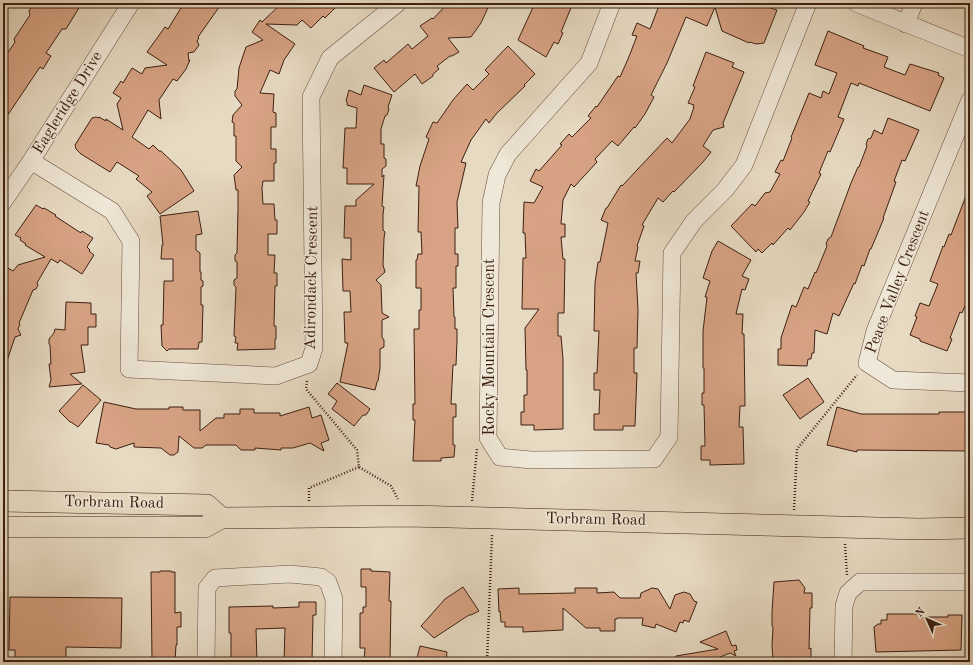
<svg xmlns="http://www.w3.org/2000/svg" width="973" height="665" viewBox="0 0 973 665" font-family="'Old Standard TT',serif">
	<rect width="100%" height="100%" fill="#e7dac2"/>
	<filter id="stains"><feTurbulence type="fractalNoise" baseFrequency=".005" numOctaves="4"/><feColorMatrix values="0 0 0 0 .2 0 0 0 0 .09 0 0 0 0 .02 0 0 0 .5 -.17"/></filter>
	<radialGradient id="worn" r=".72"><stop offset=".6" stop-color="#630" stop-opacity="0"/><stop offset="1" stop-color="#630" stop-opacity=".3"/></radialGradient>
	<g fill="#d7a384" stroke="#3d2012">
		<path d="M51,3H82L66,29H62L46,53L51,56L43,69L40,67L3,122V60L15,42L14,39L30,15L29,11L32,6Z"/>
		<path d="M184,3H222L198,37L199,38L197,41L199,45L194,52L188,53L189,61L190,60L186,69L177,81L173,79L159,100L161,119L148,110L132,137L149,149L153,145L159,151H161L181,170L194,191L160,214L147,196L152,192L136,179L139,176L117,162L110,172L81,154L76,149L75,145L92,118L96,117L99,118V117L106,121V119L123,130L117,104L121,98L113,93L121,81L123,83L132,68L142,74L145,68L167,65L147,52L165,27L168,29Z"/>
		<path d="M282,3H329L335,8L325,18L323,16L311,28L302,20L297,25L266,24L295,44L284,60L279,74L270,70L260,93L274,94L273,112L276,113V127H271V149H276V163H274V181H263L262,188L263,204H274L275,220H277V234H268V255H275L274,273H277V286H275L274,326H276V339H275V349L237,350L238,343H235L236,337L234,336L236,287L234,285V280L237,278V262L235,261V255L237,253L238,209V190H236L234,175L242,167L236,161V136H234V123L232,122L233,115L242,105L235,96V91L237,89L239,68L246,47L263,40L252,32L260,20L262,22Z"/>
		<path d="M448,3H490L481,23L471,37L448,38L459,52L452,56H450L437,66L439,69L433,74V76L422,84L415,74L394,92L374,68L384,60L386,63L408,44L412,49L428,36L420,26L432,18L433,19Z"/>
		<path d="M535,3H573L561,32L563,33L558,44L554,42L546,57L518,40Z"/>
		<path d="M660,3H762L768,5V7L777,10L764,43L756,44L750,42L749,43L722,31L715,7L707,26L686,17L667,63L651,95L654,97L645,114L635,128L634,127L618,146L612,141L595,159L597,162L574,187L571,184L563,200L561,224H565V237H561L563,259H565L564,313H558V336H561L563,359V429L534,430V425H521V412H524V395H527V370H526L525,328L539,309H522L523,258H526L525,233H523L524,202L534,203L543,187L530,181L536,169L539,171L562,145L560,144L569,134L572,137L591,118L588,116L596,106L597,107L618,76L620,77L628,59L637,36L632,35L637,23L650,29Z"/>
		<path d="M828,31L864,46L863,48L888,57L884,67L905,75L910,64L939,73L938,75L944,78L930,111L859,83L858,86L851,83L838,117L844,119L830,152L828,151L819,173L821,174L808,201L810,202L804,212L790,230L788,228L773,245L772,243L762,253L758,249L756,252L731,226L752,204L755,206L765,193L770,192L780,174L775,172L781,160L783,161L792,138L791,137L794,130L809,93L821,98L823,91L829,94L837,73L815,65Z"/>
		<path d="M508,46L535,74L524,85L525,86L497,113L489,123L486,119L471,140L461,162L466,163L457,202L458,228H455V254H458V266H456V288H453L454,317H455V329H457V341L456,365H453L451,404H456V417H453V445H455L454,457L441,458V461H413L415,420H413V404H415L414,329H419V310H421V288H416V260H417L418,254H422L421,232H418L419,186H416L420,166L429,139L426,137L433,122L437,123L453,100L467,84L473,90L489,74L485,70Z"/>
		<path d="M706,52L734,63L732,67L744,72L723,123L724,127L713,130L703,146L711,152L703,162L674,192L673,191L663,202L658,198L642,225L644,226L637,246L638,247L635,261H640L638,273H636L638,310L637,348H634V373H637L635,426H623V430H594V414H599L600,390H594V373H597L599,331H594L595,283L598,262H600L608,223L601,220L606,208H607L621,185L622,186L667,138L672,143L690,119L694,107H693L694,105L688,103L695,87L693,86Z"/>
		<path d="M364,85L392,95L388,107L389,109L387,115L385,116L381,129V144H384V158L386,159V166L382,169V177L384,175L382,206L384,207L383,214V230L385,232L384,238L383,265L385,272L376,280L381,285L382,313L389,317L382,320V337L384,340V347L380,349V368L378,381L377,382L375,390L340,382L348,343H345L344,312H351L350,291H343L342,259L351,260V238H344L345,206H356V200L374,184H347V168H343L345,128H356L357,108L347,105V102L346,101L349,90L361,95Z"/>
		<path d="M888,118L919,130L905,161L902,160L894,181L896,182L883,218H884L871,249H870L864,266L862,265L855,284L854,283L839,316L833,313L827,334L815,330L814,353H812L811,359H808L807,366L778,365V349H781V338L792,305L796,307L804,287L808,289L815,272L816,273L827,246L826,244L828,239L831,237L851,183L858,167H859L867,146L866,144L868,139L871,138L874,130L882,134Z"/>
		<path d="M969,188L970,294L962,313L960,312L950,338L952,339L947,351L920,341V339L910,335L917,317L915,316L920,303L929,306L938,284L930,281L943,246L944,247L949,234L951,235Z"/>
		<path d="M36,205L43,209L44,208L56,215L55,216L81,233L82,231L93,238L87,247L90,250L89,251L94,255L82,274L60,260L58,263L51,259L37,283L38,285L36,289L33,290L19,323L20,324L18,329L21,335L15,337L5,367H3V265L13,271L18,265L45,257L25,245L26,244L20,240L21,238L15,235Z"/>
		<path d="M198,211L202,234L196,235V250L200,253V272H201V280L203,281V286L201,287V305H203L202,342H199L198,349H169L167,351L162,346L161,325H163L164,281H173V259H161L162,245H163L160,216Z"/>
		<path d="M718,241L751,260L742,276L749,279L745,290L742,289L736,314H743L742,334H744L745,406H740L739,427H743L744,464L710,465V460H701V446H705L704,405H702V393H704V368H703V331L707,297H705L710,281L703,278L712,251Z"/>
		<path d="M66,302L91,303V314H96V327H88V345H81L85,372L70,374L82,384L49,387L51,380L49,364H51L50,345L49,344V339L54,333L55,329L65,330Z"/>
		<path d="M808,378L824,402L800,419L783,395Z"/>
		<path d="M337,383L370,409L366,415H363L354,426L332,409L337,401L328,394Z"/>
		<path d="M83,385L101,400L78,427L71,422H70L59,411Z"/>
		<path d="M104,402L136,409H169V407H183V410H200V431L216,418H224V414H240V409H254V413H280V416L309,407L312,418L321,415L329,440L321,443L324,451L310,443L293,448H281V450L255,448V450H241L236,445H206L202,448H194L179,436L178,452L174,455H170L161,448L134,447V443L116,449L110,447L109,445L96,443Z"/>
		<path d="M837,407L861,414H939V412H970L969,451L857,450V452L827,445Z"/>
		<path d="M361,569H371V571L390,572L389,601H391L390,662H364L365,648H360V613H363V607H366V587H361Z"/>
		<path d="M160,571H171V572H175V613L181,612V627H177V645H176L175,661H152L151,572H160Z"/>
		<path d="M799,580L805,588L804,593H812V608H810L809,649L811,648V662L773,660L772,646L773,627L772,626V612L774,582Z"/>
		<path d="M463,587L479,611L471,615H469L434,638L421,626L445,599Z"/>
		<path d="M519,588V594L575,593V588H597V593L614,592L620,598H640L641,593L652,588L658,589L670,609L675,595L684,592L690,594L694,601L697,602L689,622L684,620L683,623L680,622L676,632L656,624L655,628L642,625L643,618H617V619H615V631H600V628H586L563,608V630L523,632V627H505V622H501L500,611L499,612L498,589Z"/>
		<path d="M10,597L122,598L121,648L66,647V662H15V650H9Z"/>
		<path d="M299,602H316V615H313L312,661L307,660V662H284L285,628L256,629L257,662H234V660L231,659V633H229V607L273,606V608L299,607Z"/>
		<path d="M887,614H919V617H948V615H962L961,650L876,652L874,627L878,624H881V620H887Z"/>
		<path d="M726,631L732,646L736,645L737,650L734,651L736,656L730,653L708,662H676V656L718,649L700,642Z"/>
		<path d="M420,646L447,652L446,662H416Z"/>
	</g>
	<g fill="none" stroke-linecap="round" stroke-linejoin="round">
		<defs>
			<g id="minor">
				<path d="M612,3L589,63L508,154L497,175L491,203L488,438L500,457L531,460L654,459L669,437L672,253L694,221L725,190L744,165L808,3"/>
				<path d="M856,3L970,49"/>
				<path d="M906,24L914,3"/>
				<path d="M970,100L875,331L867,363L893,380L970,383"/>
				<path d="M31,161L112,211L131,241L129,369L276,376L309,364L314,348L311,97L330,58L398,3"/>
				<path d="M3,202L31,161L131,3"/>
				<path d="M206,662L207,588L215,578L290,574L321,577L328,582L334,599L333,662"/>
				<path d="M843,662L844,606L848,593L860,582H970"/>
			</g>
			<g id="major">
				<path d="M3,501L207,505L221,518"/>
				<path d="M3,527H205L221,518L408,516L919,529L970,528"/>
			</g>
		</defs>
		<use href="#minor" stroke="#684e3e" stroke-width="18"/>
		<use href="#major" stroke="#3d2012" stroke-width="22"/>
		<g stroke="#3d2012" stroke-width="2.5" stroke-dasharray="1 2" stroke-linecap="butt">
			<path d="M307,381L306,389L357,450L359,467L391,486L398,499"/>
			<path d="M309,501V488L359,467"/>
			<path d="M472,501L477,449"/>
			<path d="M794,510L797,449L857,375"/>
			<path d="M845,544L847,575"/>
			<path d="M487,662L492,535"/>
		</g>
		<use href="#minor" stroke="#efe7d7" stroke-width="17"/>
		<use href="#major" stroke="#e7dac2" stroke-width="21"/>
	</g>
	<g text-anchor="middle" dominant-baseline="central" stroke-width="3" stroke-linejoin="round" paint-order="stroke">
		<g font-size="16" fill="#3d2012" stroke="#efe7d7">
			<text transform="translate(68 103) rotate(-58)">Eagleridge Drive</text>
			<text transform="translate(312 278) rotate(-89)">Adirondack Crescent</text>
			<text transform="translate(898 282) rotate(-69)">Peace Valley Crescent</text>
			<text transform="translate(490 347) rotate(-90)">Rocky Mountain Crescent</text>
			<text transform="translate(114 503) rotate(1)">Torbram Road</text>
			<text transform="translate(596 520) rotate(1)">Torbram Road</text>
		</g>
	</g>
	<rect width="973" height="665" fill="none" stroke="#e7dac2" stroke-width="16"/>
	<rect x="4" y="4" width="965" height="657" fill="none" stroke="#3d2012" stroke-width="2"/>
	<rect x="8" y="8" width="957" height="649" fill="none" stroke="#3d2012"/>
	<g transform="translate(927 619) rotate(315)" stroke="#efe7d7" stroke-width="3" paint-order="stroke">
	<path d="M0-3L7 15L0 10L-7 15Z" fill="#3d2012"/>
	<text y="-6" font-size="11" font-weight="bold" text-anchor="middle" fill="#3d2012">N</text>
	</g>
	<rect width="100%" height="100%" filter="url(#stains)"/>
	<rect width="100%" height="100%" fill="url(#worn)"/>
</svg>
